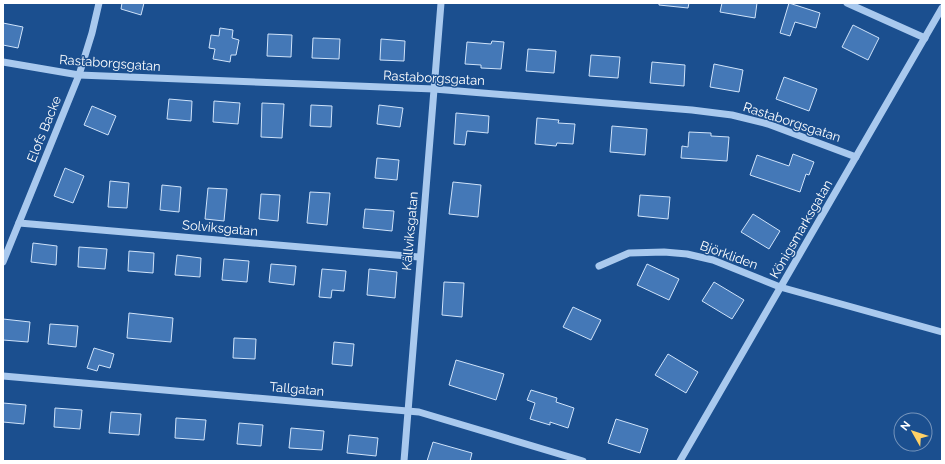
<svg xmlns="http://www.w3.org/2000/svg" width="945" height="464" viewBox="0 0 945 464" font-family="Raleway,sans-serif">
	<rect width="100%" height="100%" fill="#1b4f8f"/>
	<g fill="#4478b7" stroke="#cfe3fa">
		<path d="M122,3H144L141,15L121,9Z"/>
		<path d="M659,3H689L688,8L659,5Z"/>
		<path d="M722,3H757L755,18L720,12Z"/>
		<path d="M789,3L820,13L816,28L795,22L790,36L780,33Z"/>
		<path d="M3,23L23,27L18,48L3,45Z"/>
		<path d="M853,25L879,38L868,60L842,47Z"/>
		<path d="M220,28L233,30L232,38L239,40L236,55H231L230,62L213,59L215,49L209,48L211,35L219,36Z"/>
		<path d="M268,34L292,35L291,57L267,56Z"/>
		<path d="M313,38L340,39L339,59L312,58Z"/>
		<path d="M381,39L405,41L404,61L380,60Z"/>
		<path d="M492,41L504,42L501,69L481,68V65L465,64L467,42L491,44Z"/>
		<path d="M528,49L556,51L554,73L526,71Z"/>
		<path d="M591,55L620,57L618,78L589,76Z"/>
		<path d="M652,62L685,65L684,86L650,83Z"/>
		<path d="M714,64L743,70L739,92L710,87Z"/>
		<path d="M784,77L817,89L809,111L776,99Z"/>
		<path d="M169,99L192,101L191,121L167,119Z"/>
		<path d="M214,101L240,103L238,124L213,122Z"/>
		<path d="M262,103L284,104L282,138L261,137Z"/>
		<path d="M311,105L332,106L331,127L310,126Z"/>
		<path d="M379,105L403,108L400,127L377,124Z"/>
		<path d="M92,106L116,116L108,135L84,125Z"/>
		<path d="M456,113L489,116L488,133L467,131L465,145L454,144Z"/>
		<path d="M537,118L559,120L558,123L575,124L573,144L557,143L556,146L535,144Z"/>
		<path d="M612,126L647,129L645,155L610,152Z"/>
		<path d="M689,132L711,133V136L729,137L727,161L681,158L682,146L688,147Z"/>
		<path d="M793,154L814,162L809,175L806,174L800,192L750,175L757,155L789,166Z"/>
		<path d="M377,158L399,160L397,180L375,178Z"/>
		<path d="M65,168L84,176L73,203L54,196Z"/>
		<path d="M110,181L129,183L127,208L108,207Z"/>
		<path d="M453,182L481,185L478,217L449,214Z"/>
		<path d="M162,185L181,187L179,212L160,210Z"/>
		<path d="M208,188L227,189L224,221L205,219Z"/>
		<path d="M310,192L330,193L327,225L307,223Z"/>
		<path d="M261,194L280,195L278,221L259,219Z"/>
		<path d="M640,195L670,197L668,219L638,216Z"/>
		<path d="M365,209L394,211L392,231L363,228Z"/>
		<path d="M753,214L780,231L769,249L741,232Z"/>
		<path d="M33,243L57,246L56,265L31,262Z"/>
		<path d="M79,247L107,249L105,269L78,267Z"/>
		<path d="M129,251L154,253L153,273L128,271Z"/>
		<path d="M177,255L201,258L200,277L175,275Z"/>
		<path d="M224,259L249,261L247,282L222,280Z"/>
		<path d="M271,264L296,266L294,285L269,282Z"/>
		<path d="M647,264L679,279L669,300L637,285Z"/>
		<path d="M322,269L346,271L344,291L332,290L331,298L319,297Z"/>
		<path d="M369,269L397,272L395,298L367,295Z"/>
		<path d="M444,282L464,283L462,317L442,315Z"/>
		<path d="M714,282L744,300L732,319L702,301Z"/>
		<path d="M573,307L601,320L591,340L563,327Z"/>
		<path d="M129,313L173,318L171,342L127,338Z"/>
		<path d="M3,319L30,322L28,342L3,340Z"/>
		<path d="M50,324L78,326L76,347L48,344Z"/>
		<path d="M234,338L256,339L255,359L233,358Z"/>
		<path d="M334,342L354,344L352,366L332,364Z"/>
		<path d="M94,348L114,354L110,368L99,365L97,371L87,368Z"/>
		<path d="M668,354L698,372L686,393L655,375Z"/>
		<path d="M456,360L504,374L496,400L449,385Z"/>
		<path d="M531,390L557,398L556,402L574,408L568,428L550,422V425L530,419L535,403L527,400Z"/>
		<path d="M3,403L26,405L24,424L3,422Z"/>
		<path d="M55,408L82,410L80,429L54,427Z"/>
		<path d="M111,412L141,414L139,435L109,433Z"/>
		<path d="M176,418L206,420L204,440L175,438Z"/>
		<path d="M616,419L648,429L640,453L608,443Z"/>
		<path d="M239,423L263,425L261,446L237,444Z"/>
		<path d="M291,428L324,431L322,450L289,448Z"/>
		<path d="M349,435L378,438L376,456L347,453Z"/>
		<path d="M433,442L472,453L470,461H427Z"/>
	</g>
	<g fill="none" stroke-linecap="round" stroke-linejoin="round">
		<g stroke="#a9c9ee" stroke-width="7">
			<path d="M847,3L925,38"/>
			<path d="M3,62L79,75L434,89L692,110L732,115L768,124L856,157"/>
			<path d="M19,223L419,257"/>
			<path d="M3,262L79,75L92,33L99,3"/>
			<path d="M599,266L629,253L664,252L687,254L713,260L780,287L942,332"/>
			<path d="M3,376L419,412L583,461"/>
			<path d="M404,461L441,3"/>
			<path d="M680,461L942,8"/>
		</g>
	</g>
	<g text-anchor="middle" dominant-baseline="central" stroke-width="3" stroke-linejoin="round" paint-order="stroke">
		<g font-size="13" fill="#fff" stroke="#1b4f8f">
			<text transform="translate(110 63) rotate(4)">Rastaborgsgatan</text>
			<text transform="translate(434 78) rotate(3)">Rastaborgsgatan</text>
			<text transform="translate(792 122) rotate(18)">Rastaborgsgatan</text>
			<text transform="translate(44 129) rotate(-68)">Elofs Backe</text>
			<text transform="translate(220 228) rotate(5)">Solviksgatan</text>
			<text transform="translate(801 229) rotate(-60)">Königsmarksgatan</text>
			<text transform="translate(410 231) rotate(-85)">Källviksgatan</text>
			<text transform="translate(729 255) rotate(20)">Björkliden</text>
			<text transform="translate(297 389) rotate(5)">Tallgatan</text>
		</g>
	</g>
	<rect width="945" height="464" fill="none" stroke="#ffffff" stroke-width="8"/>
	<g transform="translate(913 432) rotate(309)"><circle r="19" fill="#1b4f8f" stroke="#7695bc"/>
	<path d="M0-3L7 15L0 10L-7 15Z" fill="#ffd166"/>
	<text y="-6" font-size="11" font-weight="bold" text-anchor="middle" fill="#ffffff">N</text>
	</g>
</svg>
